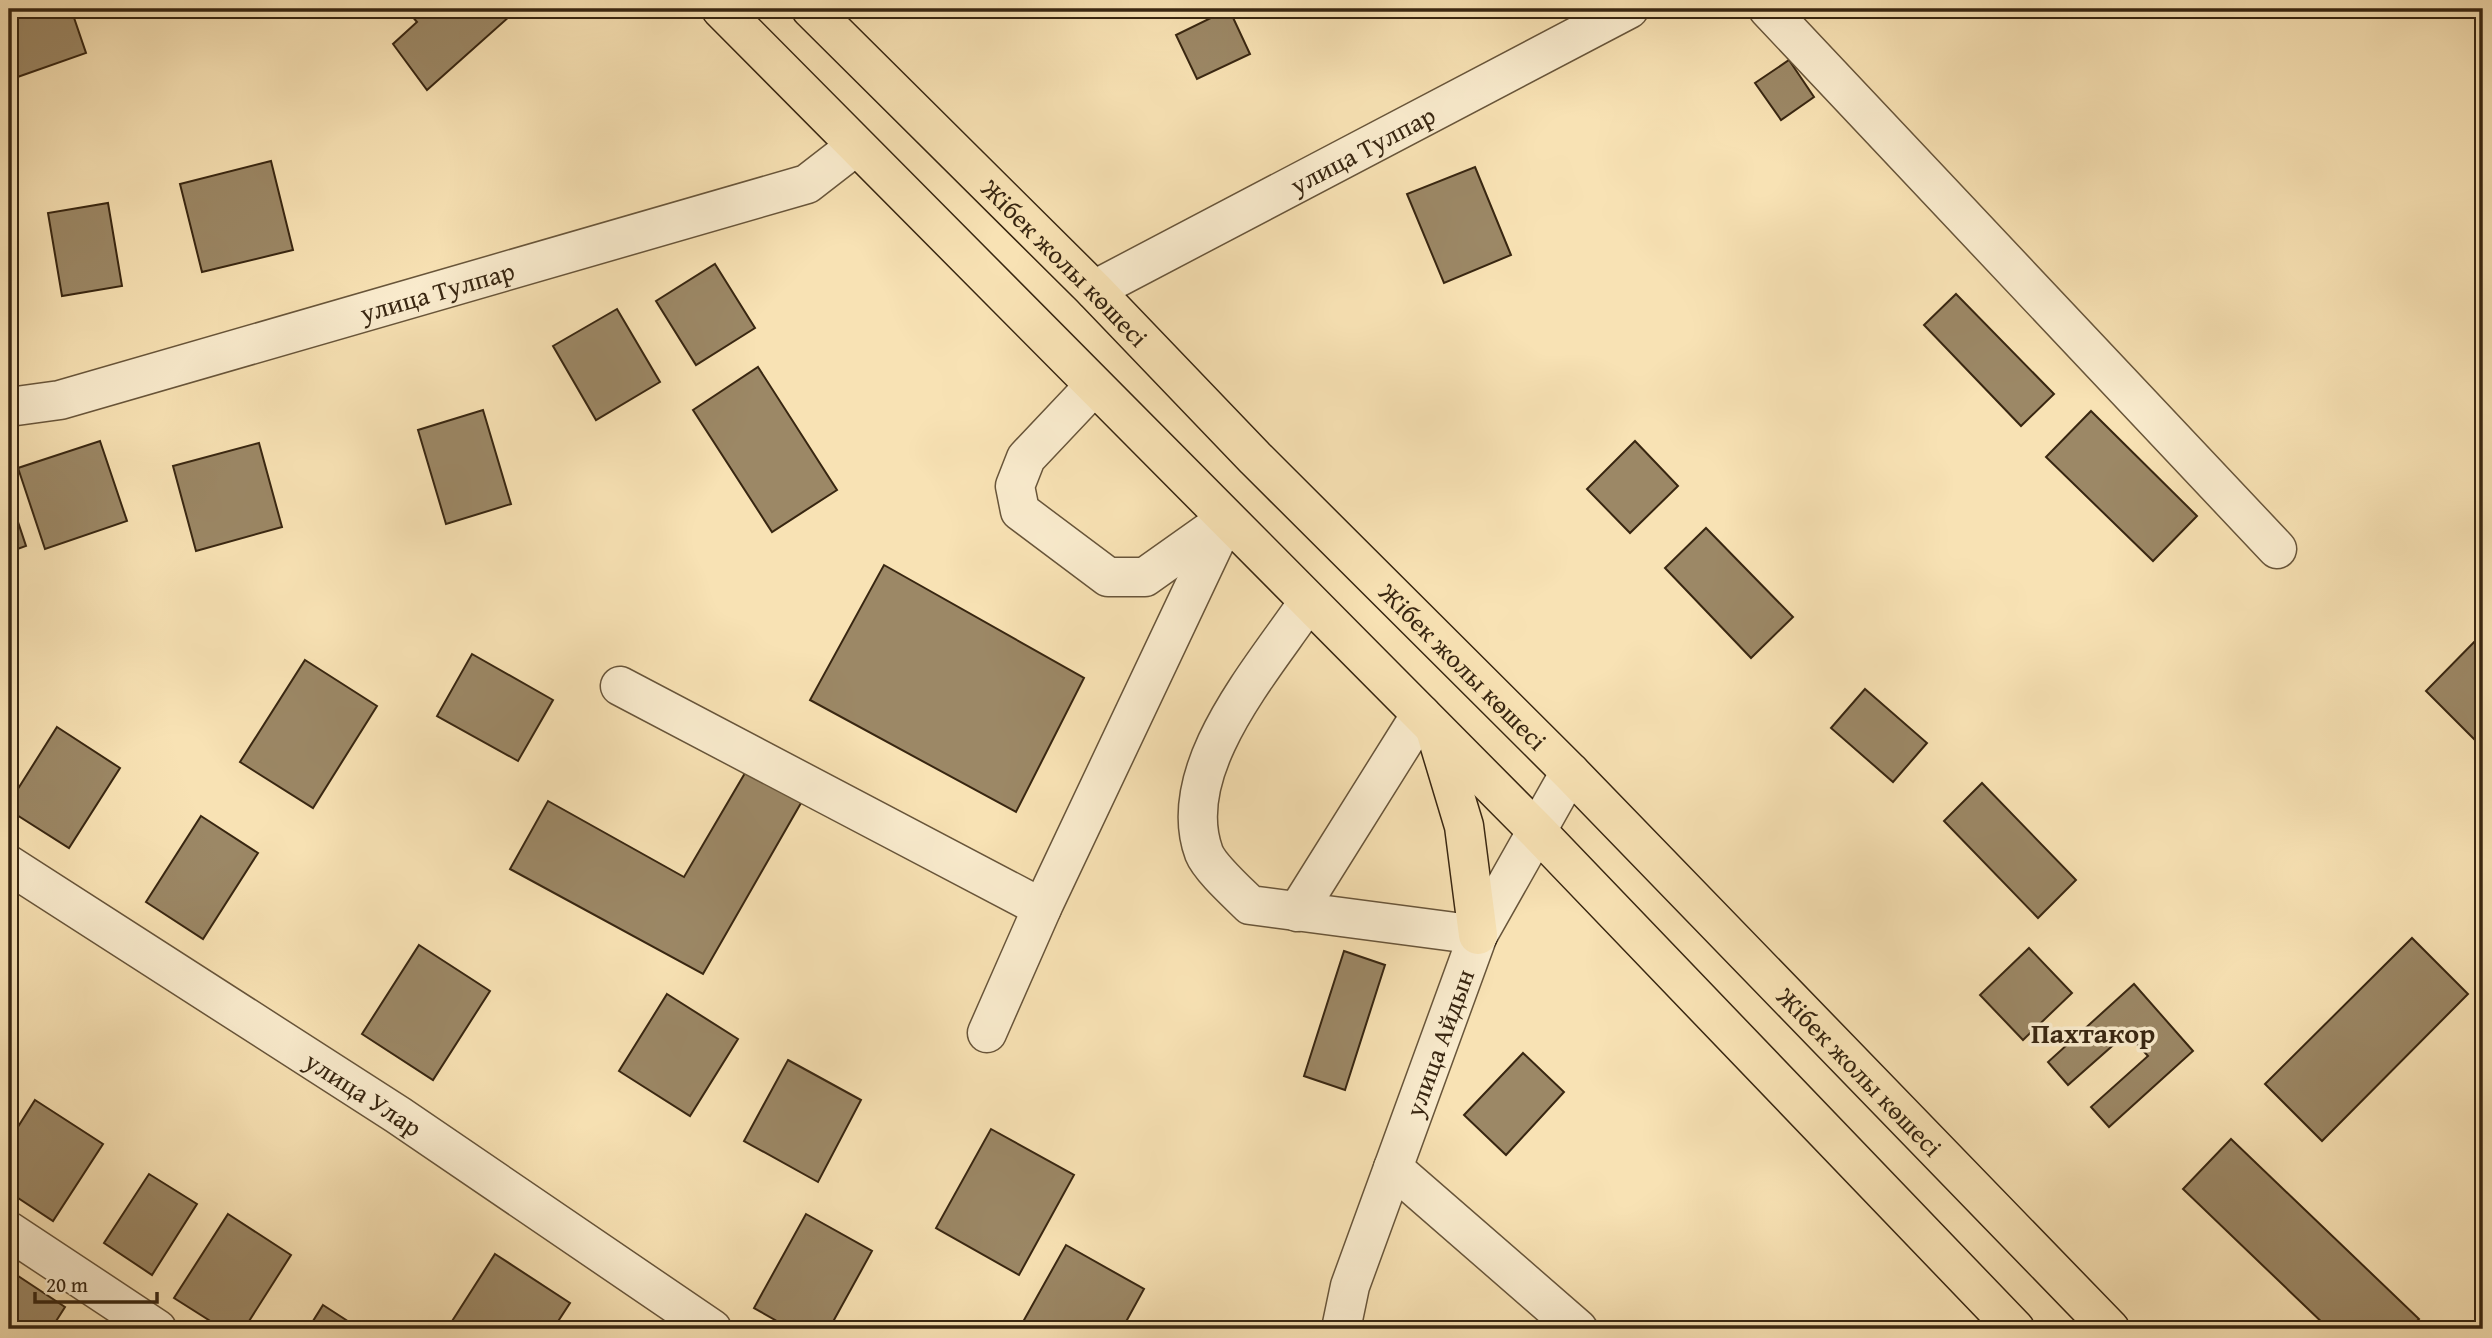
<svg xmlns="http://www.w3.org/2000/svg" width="2492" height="1338" viewBox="0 0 2492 1338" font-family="'Gentium Book Plus',serif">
	<rect width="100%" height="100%" fill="#f8e2b4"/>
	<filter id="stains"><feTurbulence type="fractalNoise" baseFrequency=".00286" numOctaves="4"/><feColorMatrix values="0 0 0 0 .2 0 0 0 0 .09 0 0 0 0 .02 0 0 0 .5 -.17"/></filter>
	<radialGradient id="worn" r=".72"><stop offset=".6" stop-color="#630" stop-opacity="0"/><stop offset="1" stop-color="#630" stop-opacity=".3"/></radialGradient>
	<g fill="#9c8866" stroke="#382611" stroke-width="2">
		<path d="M9,9H71L86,53L9,80Z"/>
		<path d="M406,9H504L510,16L427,90L393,44L417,22Z"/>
		<path d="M1229,9L1250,54L1197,79L1176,35Z"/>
		<path d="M1789,60L1814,97L1781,120L1755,83Z"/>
		<path d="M271,161L293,250L202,272L180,184Z"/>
		<path d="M1475,167L1511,255L1444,283L1407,194Z"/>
		<path d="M108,203L122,286L62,296L48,213Z"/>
		<path d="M715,264L755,328L696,365L656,301Z"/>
		<path d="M1956,294L2054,394L2021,426L1924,325Z"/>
		<path d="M617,309L660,382L596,420L553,346Z"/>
		<path d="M758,367L837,490L772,532L693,410Z"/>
		<path d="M483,410L511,504L446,524L418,430Z"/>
		<path d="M2091,411L2197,516L2153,561L2046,457Z"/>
		<path d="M100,441L127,521L45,549L18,468Z"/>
		<path d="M1635,441L1678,486L1630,533L1587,489Z"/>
		<path d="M259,443L282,527L196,551L173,466Z"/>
		<path d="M9,495L26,546L9,552Z"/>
		<path d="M1706,528L1793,617L1751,658L1665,568Z"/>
		<path d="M884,565L1084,678L1016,812L810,700Z"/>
		<path d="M2483,633V748L2426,691Z"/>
		<path d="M472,654L553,700L518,761L437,716Z"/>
		<path d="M305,660L377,706L313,808L240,762Z"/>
		<path d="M1865,689L1927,743L1893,782L1831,728Z"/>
		<path d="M57,727L120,768L69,848L9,810V803Z"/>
		<path d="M748,768L801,803L703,974L510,869L548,801L684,877Z"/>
		<path d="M1982,783L2076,880L2038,918L1944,821Z"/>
		<path d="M201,816L258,853L203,939L146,902Z"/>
		<path d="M2412,938L2468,994L2322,1141L2265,1084Z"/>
		<path d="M419,945L490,991L433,1080L362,1034Z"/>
		<path d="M2029,948L2072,993L2023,1040L1980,995Z"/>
		<path d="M1344,951L1385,965L1345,1090L1304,1076Z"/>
		<path d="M2134,984L2193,1051L2109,1127L2091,1107L2148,1056L2127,1033L2068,1085L2048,1062Z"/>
		<path d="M667,994L738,1039L690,1116L619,1071Z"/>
		<path d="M1523,1053L1564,1092L1506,1155L1464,1115Z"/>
		<path d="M788,1060L861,1100L818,1182L744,1141Z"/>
		<path d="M35,1100L103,1144L53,1221L9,1192V1141Z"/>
		<path d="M991,1129L1074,1175L1019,1275L936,1228Z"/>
		<path d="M2231,1139L2419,1319L2409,1329H2329L2183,1189Z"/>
		<path d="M149,1174L197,1204L152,1275L104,1243Z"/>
		<path d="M228,1214L291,1255L244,1329H223L174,1298Z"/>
		<path d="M806,1214L872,1251L829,1329H791L754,1308Z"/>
		<path d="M1066,1245L1144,1289L1122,1329H1019Z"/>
		<path d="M495,1254L570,1303L553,1329H447Z"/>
		<path d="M9,1270L65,1307L51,1329H9Z"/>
		<path d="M323,1305L360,1329H308Z"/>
	</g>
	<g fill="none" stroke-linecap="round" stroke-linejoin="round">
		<defs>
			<g id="minor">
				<path d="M1768,9L2277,549"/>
				<path id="s1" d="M1094,290L1629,9"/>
				<path d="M1094,386L1026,458L1015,486L1020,511L1108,577H1145L1224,521"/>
				<path id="s2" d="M9,407L60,400L807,184L856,146"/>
				<path d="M1308,602C1264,668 1173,769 1204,853C1210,868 1238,893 1250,905L1478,935"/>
				<path d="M620,686L1042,908"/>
				<path id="s3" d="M9,865L398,1115L712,1329"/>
				<path d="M1297,912L1421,714"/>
				<path d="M987,1033L1042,908L1226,519"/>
				<path d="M1393,1168L1578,1329"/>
				<path d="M9,1231L157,1329"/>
				<path id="s4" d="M1341,1329L1350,1286L1478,935L1570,772"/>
			</g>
			<g id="major">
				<path d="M721,9L1536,830L2015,1329"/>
				<path id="s5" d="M811,9L1094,290L1255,458L1570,772L2110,1329"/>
				<path d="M1436,733L1464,826L1478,935"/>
			</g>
		</defs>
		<use href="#minor" stroke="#68553a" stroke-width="41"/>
		<use href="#major" stroke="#382611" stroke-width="41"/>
		<use href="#minor" stroke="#faecce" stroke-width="38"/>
		<use href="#major" stroke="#f8e2b4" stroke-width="38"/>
	</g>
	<g text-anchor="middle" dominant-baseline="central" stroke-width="7" stroke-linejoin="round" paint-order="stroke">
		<g font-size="26" fill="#382611" stroke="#faecce">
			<text stroke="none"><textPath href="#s1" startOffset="303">улица Тулпар</textPath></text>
			<text stroke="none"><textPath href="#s5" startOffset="359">Жібек жолы көшесі</textPath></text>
			<text stroke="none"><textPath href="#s2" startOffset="444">улица Тулпар</textPath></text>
			<text stroke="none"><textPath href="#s5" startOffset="926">Жібек жолы көшесі</textPath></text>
			<text stroke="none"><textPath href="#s4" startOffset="303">улица Айдын</textPath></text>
			<text stroke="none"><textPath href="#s5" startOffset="1493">Жібек жолы көшесі</textPath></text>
			<text stroke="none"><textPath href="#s3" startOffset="422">улица Улар</textPath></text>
		</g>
		<g font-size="28" font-weight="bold" fill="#382611" stroke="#faecce">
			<text x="2093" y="1032">Пахтакор</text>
		</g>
	</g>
	<rect width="2492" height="1338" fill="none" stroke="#f8e2b4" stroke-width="35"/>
	<rect x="10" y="10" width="2471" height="1317" fill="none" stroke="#382611" stroke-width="3.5"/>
	<rect x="18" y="18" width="2457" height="1303" fill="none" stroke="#382611" stroke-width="2"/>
	<path d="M35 1292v10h122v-10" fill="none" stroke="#382611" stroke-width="3.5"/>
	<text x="46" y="1292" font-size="21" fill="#382611" stroke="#faecce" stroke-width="5" paint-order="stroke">20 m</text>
	<rect width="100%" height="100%" filter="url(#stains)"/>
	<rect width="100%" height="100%" fill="url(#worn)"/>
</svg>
